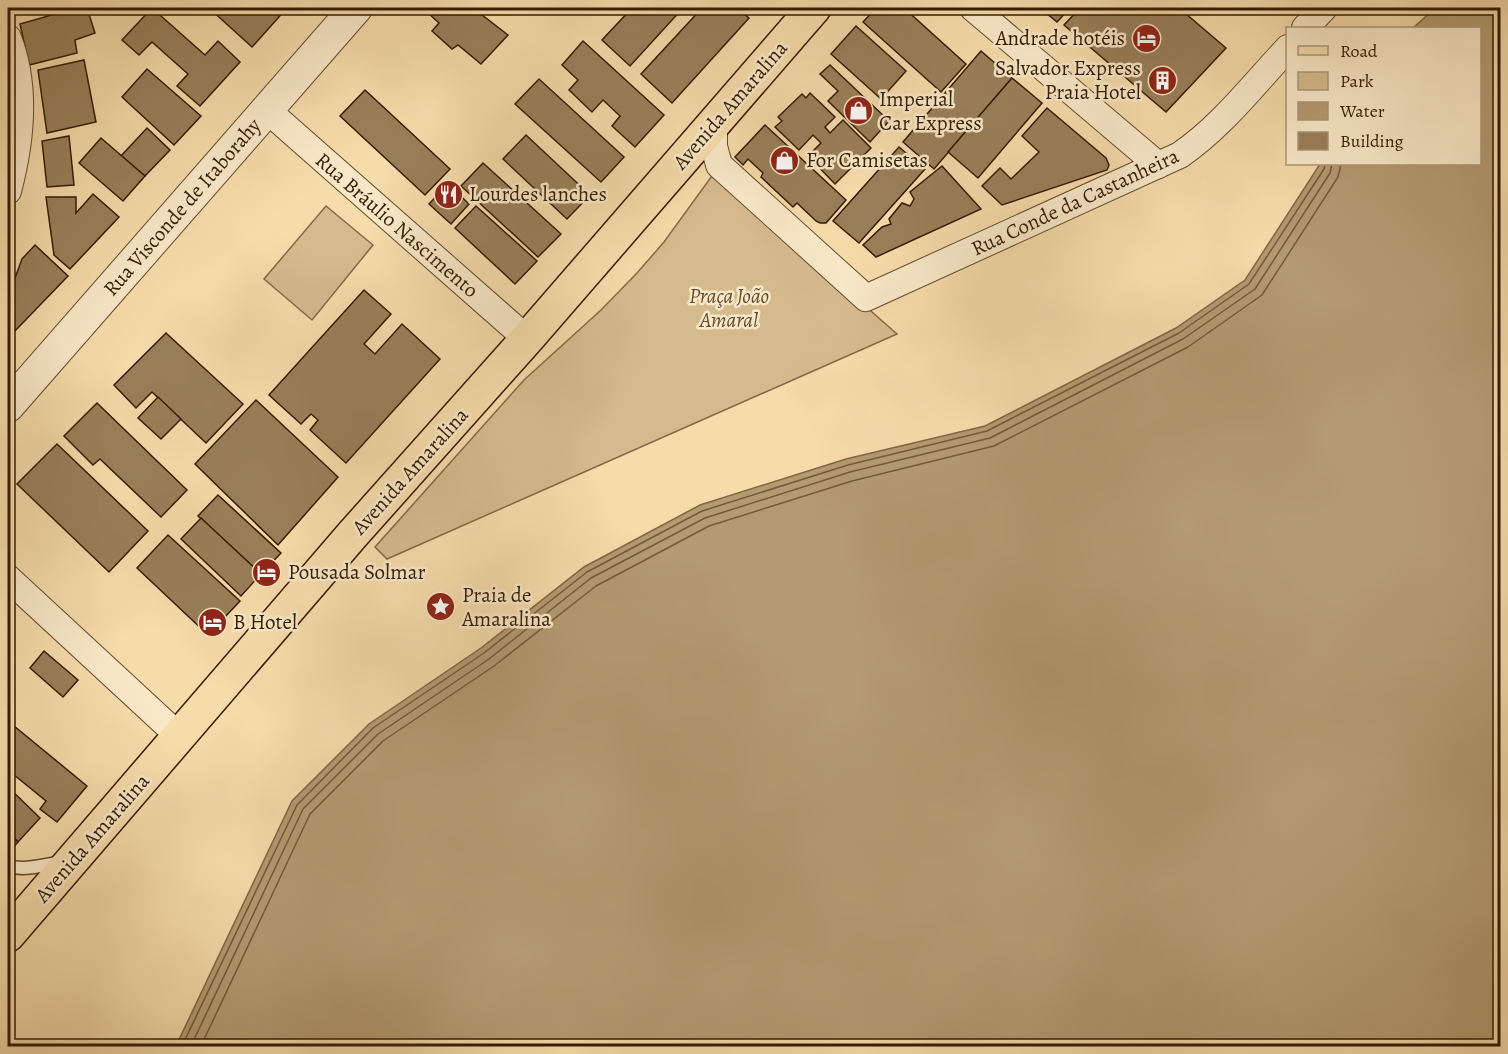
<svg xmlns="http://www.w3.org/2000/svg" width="1508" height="1054" viewBox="0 0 1508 1054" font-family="Alegreya,serif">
	<rect width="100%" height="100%" fill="#f6dbab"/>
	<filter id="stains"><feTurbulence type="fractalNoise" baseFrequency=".00333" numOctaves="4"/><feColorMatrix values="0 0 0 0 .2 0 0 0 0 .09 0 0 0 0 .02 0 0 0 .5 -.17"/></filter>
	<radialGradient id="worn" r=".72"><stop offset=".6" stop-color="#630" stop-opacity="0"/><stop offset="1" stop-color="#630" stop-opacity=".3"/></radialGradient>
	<g fill="#d5ba8e" stroke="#846a47" stroke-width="1.5">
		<path d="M714,173L897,334L387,559L375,547L524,380L601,310L637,273L664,242Z"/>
		<path d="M326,206L373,245L312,320L264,279Z"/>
	</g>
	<path fill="#b49a71" stroke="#816744" stroke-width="1.5" d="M1435,8H1500V1046H176L292,801L369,724L481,648L584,567L700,505L846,459L985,426L1176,328L1245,280L1320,164H1480V28H1413Z"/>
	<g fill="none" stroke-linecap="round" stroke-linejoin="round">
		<g stroke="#745a38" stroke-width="1.5">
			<path d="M182,1046L297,805L373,728L484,653L587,572L702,511L848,465L987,431L1179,333L1249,284L1324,169L1325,164"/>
			<path d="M191,1046L303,809L378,734L489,659L591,578L705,518L850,472L990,438L1183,339L1255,289L1330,173L1332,164"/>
			<path d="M201,1046L310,814L383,741L494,666L596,586L709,526L852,481L994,446L1188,347L1262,295L1338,177L1341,164"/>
		</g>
	</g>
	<g fill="#997f59" stroke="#341b00" stroke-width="1.5">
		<path d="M76,8H87L95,33L75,40L77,53L29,65L20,24Z"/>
		<path d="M152,8L205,55L218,41L240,62L200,106L177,86L188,74L152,42L139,55L122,40Z"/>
		<path d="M209,8H287L252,47Z"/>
		<path d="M428,8H473L508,35L481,64L458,45L452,49L432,31L439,23L425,10Z"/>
		<path d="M632,8H683L630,66L602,40Z"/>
		<path d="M702,8H737L749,18L672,103L641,74Z"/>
		<path d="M876,8H904L966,64L941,92L863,22Z"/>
		<path d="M1040,8H1070L1057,22Z"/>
		<path d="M1080,8H1179L1226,48L1166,112L1064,25Z"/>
		<path d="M856,26L906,71L881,99L831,54Z"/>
		<path d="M583,41L664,115L635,147L612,126L620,116L603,100L592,112L569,90L578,80L562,65Z"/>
		<path d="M981,51L1012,78L934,169L903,142Z"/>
		<path d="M84,60L96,122L47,133L38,70Z"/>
		<path d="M830,65L889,121L870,142L828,101L838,91L820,74Z"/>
		<path d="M147,69L201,116L174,145L122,97Z"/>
		<path d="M1012,78L1042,103L978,178L948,152Z"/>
		<path d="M539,79L624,157L601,182L515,104Z"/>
		<path d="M365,90L450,169L425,195L340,116Z"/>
		<path d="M810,93L835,117L825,127L830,133L843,120L871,148L835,184L808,156L821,143L813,135L799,150L775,127L782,121L778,117L802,94L806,98Z"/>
		<path d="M1047,108L1106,158L1109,165L1107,170L1002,205L982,186L1000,168L1011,179L1039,152L1022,136Z"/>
		<path d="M765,125L846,200L826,223H820L816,221L797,203L793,207L761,177L763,173L748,159L743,165L735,157Z"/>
		<path d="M147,128L170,150L145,176L121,156Z"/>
		<path d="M526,135L590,195L567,219L503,159Z"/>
		<path d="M69,136L74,185L47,187L42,141Z"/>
		<path d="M101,138L145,176L123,201L79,163Z"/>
		<path d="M899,147L925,169L859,243L833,221Z"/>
		<path d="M483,163L561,234L538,257L461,186Z"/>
		<path d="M942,166L981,209L876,257L863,245L882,227L891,224L889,219L902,203L910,206L914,199L910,192Z"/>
		<path d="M448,184L469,204L451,224L429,204Z"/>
		<path d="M93,194L119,217L70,269L54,255L46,197H76V213Z"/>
		<path d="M476,206L537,261L515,284L455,228Z"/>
		<path d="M35,245L68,276L14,332L8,326V297L22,259Z"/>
		<path d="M364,290L391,314L364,344L375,354L402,324L440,359L346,463L310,430L318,420L311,414L301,424L269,395Z"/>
		<path d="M166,333L243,404L206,443L152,392L136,408L114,385Z"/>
		<path d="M158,397L181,419L161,439L138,418Z"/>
		<path d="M256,400L338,477L278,545L195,464Z"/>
		<path d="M97,403L187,490L161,517L100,459L93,465L64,436Z"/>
		<path d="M57,444L148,531L109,572L17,484Z"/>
		<path d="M218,495L281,553L261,574L198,516Z"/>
		<path d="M201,518L261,574L241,596L181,539Z"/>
		<path d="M168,535L240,601L208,635L137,568Z"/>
		<path d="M44,651L78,680L63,697L30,668Z"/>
		<path d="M8,721L87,786L57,822L40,809L46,801L8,770Z"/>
		<path d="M8,787L40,818L18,842L8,832Z"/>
		<path d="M8,832L18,842L8,853Z"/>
	</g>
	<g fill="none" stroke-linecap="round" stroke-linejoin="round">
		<defs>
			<path id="service" d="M8,866C25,871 45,865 62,862"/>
			<g id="minor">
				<path d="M973,8L1158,165"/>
				<path d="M1305,28L1324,8"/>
				<path d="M8,38C27,86 21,142 8,191"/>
				<path d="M267,110L527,339"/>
				<path d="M714,122V146L719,165L866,298L1180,155C1222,126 1253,85 1288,48"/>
				<path d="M8,578L180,737"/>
			</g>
			<path id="tertiary" d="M8,406L356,8"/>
			<path id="primary" d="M8,935L353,534L527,339L814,8"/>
		</defs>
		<use href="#service" stroke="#644b2b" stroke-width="15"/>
		<use href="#minor" stroke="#644b2b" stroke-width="28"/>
		<use href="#tertiary" stroke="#644b2b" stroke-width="34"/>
		<use href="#primary" stroke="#341b00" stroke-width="36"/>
		<use href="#service" stroke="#f9e8c8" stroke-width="12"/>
		<use href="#minor" stroke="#f9e8c8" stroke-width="26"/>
		<use href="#tertiary" stroke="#f9e8c8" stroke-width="32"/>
		<use href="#primary" stroke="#f6dbab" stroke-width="33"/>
	</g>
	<defs>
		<symbol id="hotel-disc" viewBox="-11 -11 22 22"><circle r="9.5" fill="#8f2418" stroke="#f9e8c8"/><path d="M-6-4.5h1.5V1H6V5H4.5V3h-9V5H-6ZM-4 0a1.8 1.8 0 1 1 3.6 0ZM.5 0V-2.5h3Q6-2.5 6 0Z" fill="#fff"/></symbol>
		<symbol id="building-disc" viewBox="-11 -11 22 22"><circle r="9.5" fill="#8f2418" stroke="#f9e8c8"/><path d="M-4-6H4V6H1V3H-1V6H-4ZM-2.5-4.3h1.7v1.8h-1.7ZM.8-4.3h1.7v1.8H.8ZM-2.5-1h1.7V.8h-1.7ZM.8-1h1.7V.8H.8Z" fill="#fff"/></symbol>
		<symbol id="shop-disc" viewBox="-11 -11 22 22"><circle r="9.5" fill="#8f2418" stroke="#f9e8c8"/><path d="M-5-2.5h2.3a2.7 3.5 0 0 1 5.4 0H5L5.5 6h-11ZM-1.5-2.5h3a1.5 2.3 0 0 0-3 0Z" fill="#fff"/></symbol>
		<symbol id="restaurant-disc" viewBox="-11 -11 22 22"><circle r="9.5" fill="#8f2418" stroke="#f9e8c8"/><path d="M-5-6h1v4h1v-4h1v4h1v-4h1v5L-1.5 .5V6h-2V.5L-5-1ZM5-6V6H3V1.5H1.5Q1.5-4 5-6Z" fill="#fff"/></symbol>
		<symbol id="sight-disc" viewBox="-11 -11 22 22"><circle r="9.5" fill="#8f2418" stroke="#f9e8c8"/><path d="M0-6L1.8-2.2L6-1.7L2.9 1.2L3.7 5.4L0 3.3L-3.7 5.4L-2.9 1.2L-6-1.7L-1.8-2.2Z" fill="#fff"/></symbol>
	</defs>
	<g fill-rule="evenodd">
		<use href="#hotel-disc" x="1130" y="22" width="33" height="33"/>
		<use href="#building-disc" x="1146" y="64" width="33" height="33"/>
		<use href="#shop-disc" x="842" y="94" width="33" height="33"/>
		<use href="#shop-disc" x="768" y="144" width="33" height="33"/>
		<use href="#restaurant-disc" x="432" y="178" width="33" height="33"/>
		<use href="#hotel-disc" x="250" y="556" width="33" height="33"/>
		<use href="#sight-disc" x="424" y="590" width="33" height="33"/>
		<use href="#hotel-disc" x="196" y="606" width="33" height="33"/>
	</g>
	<g text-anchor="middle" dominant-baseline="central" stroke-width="5" stroke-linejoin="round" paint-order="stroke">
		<g font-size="21" fill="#341b00" stroke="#f9e8c8" text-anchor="start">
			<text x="1125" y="38" text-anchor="end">Andrade hotéis</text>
			<text x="1141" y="68" text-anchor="end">Salvador Express<tspan x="1141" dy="24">Praia Hotel</tspan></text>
			<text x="879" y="99">Imperial<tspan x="879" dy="24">Car Express</tspan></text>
			<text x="806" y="160">For Camisetas</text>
			<text x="469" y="194">Lourdes lanches</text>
			<text x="288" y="572">Pousada Solmar</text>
			<text x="462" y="595">Praia de<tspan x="462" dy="24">Amaralina</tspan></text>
			<text x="233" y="622">B Hotel</text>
		</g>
		<g font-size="21" fill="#341b00" stroke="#f9e8c8">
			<text transform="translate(730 105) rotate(-49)">Avenida Amaralina</text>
			<text transform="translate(1075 202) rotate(-25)">Rua Conde da Castanheira</text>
			<text transform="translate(182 207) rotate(-49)">Rua Visconde de Itaborahy</text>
			<text transform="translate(397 225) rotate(41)">Rua Bráulio Nascimento</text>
			<text transform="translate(410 471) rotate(-48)">Avenida Amaralina</text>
			<text transform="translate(92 838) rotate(-49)">Avenida Amaralina</text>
		</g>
		<g font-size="21" font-style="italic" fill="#644b2b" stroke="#f9e8c8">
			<text x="729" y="296">Praça João<tspan x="729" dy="24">Amaral</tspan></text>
		</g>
	</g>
	<rect width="1508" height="1054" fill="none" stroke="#f6dbab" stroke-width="30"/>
	<rect x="9" y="9" width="1490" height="1036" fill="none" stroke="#341b00" stroke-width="3"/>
	<rect x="15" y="15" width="1478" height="1024" fill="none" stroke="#341b00" stroke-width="1.5"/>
	<rect x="1286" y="27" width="195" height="138" fill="#f9e8c8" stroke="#aa9678" stroke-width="1.5"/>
	<rect x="1298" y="46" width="30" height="9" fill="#f6dbab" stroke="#aa9678" stroke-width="1.5"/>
	<text x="1340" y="57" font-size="18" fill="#341b00">Road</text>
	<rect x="1298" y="72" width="30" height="18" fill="#d5ba8e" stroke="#aa9678" stroke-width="1.5"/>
	<text x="1340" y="87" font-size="18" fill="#341b00">Park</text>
	<rect x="1298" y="102" width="30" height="18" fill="#b49a71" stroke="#aa9678" stroke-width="1.5"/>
	<text x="1340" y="117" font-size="18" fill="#341b00">Water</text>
	<rect x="1298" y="132" width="30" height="18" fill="#997f59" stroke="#aa9678" stroke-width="1.5"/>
	<text x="1340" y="147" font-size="18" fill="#341b00">Building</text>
	<rect width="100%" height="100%" filter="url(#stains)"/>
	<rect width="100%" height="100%" fill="url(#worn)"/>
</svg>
